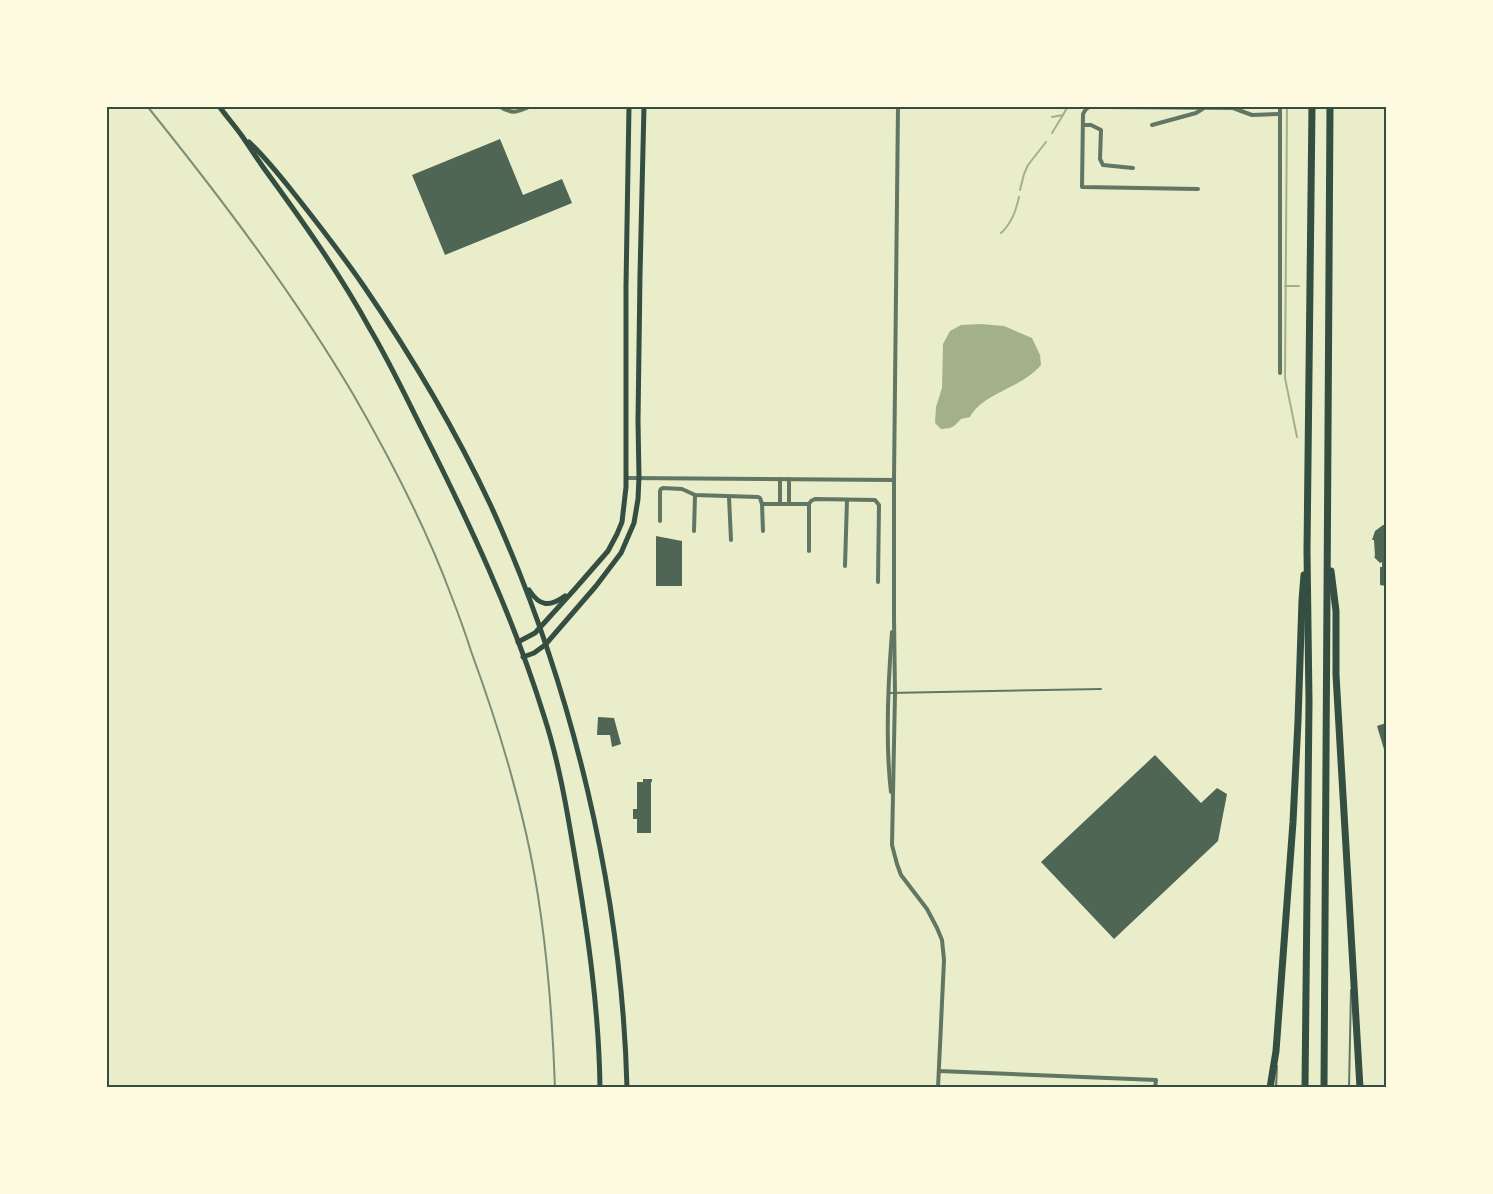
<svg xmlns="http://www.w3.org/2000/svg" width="1493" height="1194" viewBox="0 0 1493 1194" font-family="Rubik,sans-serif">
	<rect width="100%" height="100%" fill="#e9edc9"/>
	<path fill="#a3b18a" d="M981,324L1004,326L1032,338L1040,355L1041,365C1022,388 983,393 970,417L961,419L954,426L950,428L941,429L935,423L936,407L942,388L943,344L950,331L961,325Z"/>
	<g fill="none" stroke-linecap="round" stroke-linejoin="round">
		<g stroke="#a3b18a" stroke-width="2">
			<path d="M1287,106L1285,378L1297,437"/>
			<path d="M1052,117L1063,115L1068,106"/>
			<path d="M1052,133L1063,115"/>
			<path d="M1020,190L1024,174L1028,165L1046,142"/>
			<path d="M1001,233C1012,223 1016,210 1019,197"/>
			<path d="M1285,286H1299"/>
		</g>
	</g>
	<g fill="#4f6655">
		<path d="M500,139L523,195L562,179L572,203L445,255L412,175Z"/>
		<path d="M1383,525H1386V586L1380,585V567H1382V562L1380,563L1374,557L1375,556L1374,540H1372L1375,531Z"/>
		<path d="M656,536L682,541V586H656Z"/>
		<path d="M598,717L614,718L621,744L612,747L610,735H597Z"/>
		<path d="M1386,723V756L1377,726Z"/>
		<path d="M1155,755L1201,803L1217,788L1227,794L1218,841L1114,939L1041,862Z"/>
		<path d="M643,779H652V782H651V833H637V819H633V809H637V782H643Z"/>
	</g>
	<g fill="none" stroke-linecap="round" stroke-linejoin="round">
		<g stroke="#617663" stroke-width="2">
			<path d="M889,693L1101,689"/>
			<path d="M1276,1088L1277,1066"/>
			<path d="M1349,1088L1351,990"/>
		</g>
		<g stroke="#617663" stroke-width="4">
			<path d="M499,106C512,115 518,112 531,106"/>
			<path d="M898,106L894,480V618L895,693L892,845L897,864L901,875L927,909L937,928L942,940L944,960L938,1088"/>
			<path d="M1083,125H1091L1101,130L1100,159L1103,165L1133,168"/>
			<path d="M1152,125L1196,113L1204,108"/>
			<path d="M1198,189L1082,187L1083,114L1086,109L1089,107H1108L1233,108L1252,115L1280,114"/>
			<path d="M1280,373V106"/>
			<path d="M626,478L894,480"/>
			<path d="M729,497L731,540"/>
			<path d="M762,504L763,531"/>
			<path d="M780,504V479"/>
			<path d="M789,504V479"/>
			<path d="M660,521V491L661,489L663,488L682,489L695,495L758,497L760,498L762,504H809"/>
			<path d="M694,531L695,495"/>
			<path d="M809,551V504L811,501L815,499L875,500L879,505L878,582"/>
			<path d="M845,566L847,500"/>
			<path d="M891,792C885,742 888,683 892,632"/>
			<path d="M939,1071L1156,1080L1155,1088"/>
		</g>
		<g stroke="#344e41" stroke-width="5">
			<path d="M219,106C226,116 235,126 242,136C249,146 256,157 263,167C301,219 339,272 370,329C389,361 405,395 422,429C469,522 513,616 544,716C559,762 567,810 575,858C588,934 599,1010 600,1088"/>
			<path d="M249,142C268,160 284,181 300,201C322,229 343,256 363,285C411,355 455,429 491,506C572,684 622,892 627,1088"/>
			<path d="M529,590C540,607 550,607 565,596"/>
			<path d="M518,642L535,633L574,590L608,551L617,534L622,522L626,487V286L629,106"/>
			<path d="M523,657L534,653L545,645L596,586L621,553L634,523L638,499L639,477L638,421L640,275L644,106"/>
		</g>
		<g stroke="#344e41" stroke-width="7">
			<path d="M1331,571L1336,611V675L1360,1088"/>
			<path d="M1270,1088L1276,1051L1293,822L1298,721L1302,600L1304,575"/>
			<path d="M1305,1088L1309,702L1307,551L1312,106"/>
			<path d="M1324,1088L1330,106"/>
		</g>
		<path stroke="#7c8e77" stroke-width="2" d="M147,106C221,198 293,293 353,394C390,458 425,525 451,595C458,613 465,632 471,651C493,711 512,771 526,833C545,916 552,1003 555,1088"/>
	</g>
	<rect width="1493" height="1194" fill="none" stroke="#fefae0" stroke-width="216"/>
	<rect x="108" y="108" width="1277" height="978" fill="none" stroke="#344e41" stroke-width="2"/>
</svg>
